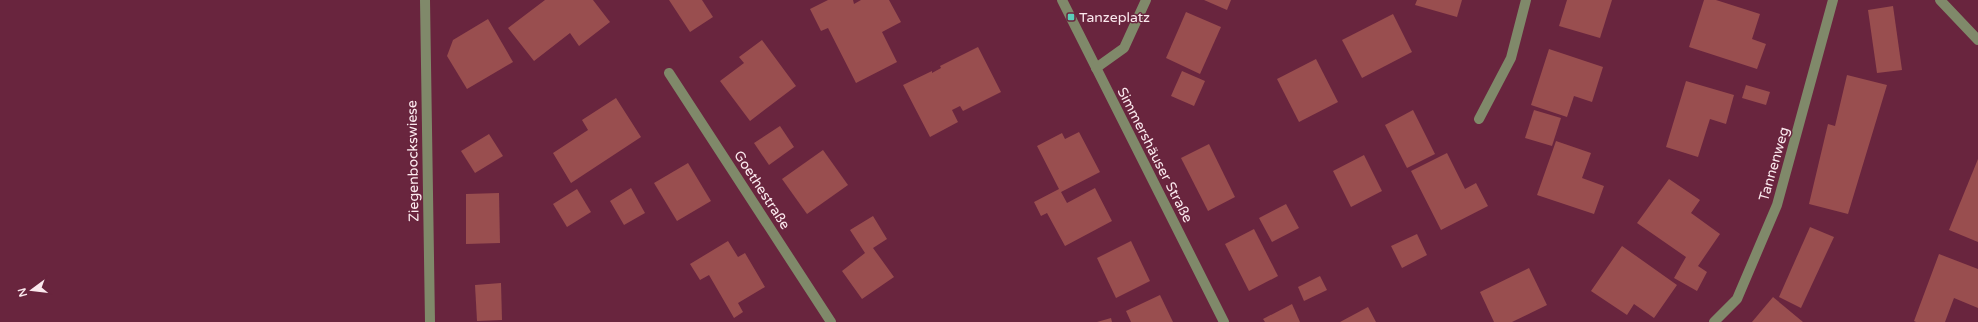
<svg xmlns="http://www.w3.org/2000/svg" width="1978" height="322" viewBox="0 0 1978 322" font-family="'Varela Round',sans-serif">
	<rect width="100%" height="100%" fill="#69253e"/>
	<g fill="#994e4f">
		<path d="M545,0H593L610,22L579,46L570,33L534,61L508,28Z"/>
		<path d="M669,0H702L713,17L690,32Z"/>
		<path d="M828,0H853L854,4L861,0H889L901,22L882,32L897,62L856,83L828,28L821,31L810,9Z"/>
		<path d="M1204,0H1231L1227,10Z"/>
		<path d="M1417,0H1462L1457,17L1415,5Z"/>
		<path d="M1567,0H1612L1600,38L1559,26Z"/>
		<path d="M1704,0H1716L1760,14L1752,39L1766,44L1757,69L1689,47Z"/>
		<path d="M1893,6L1902,70L1877,73L1868,10Z"/>
		<path d="M1186,12L1221,27L1200,74L1166,58Z"/>
		<path d="M1393,14L1412,52L1362,78L1342,40Z"/>
		<path d="M488,19L513,62L467,89L447,56L453,40Z"/>
		<path d="M762,40L796,86L750,121L720,81L744,63L739,57Z"/>
		<path d="M978,47L1001,92L963,111L960,106L952,110L958,122L930,137L903,85L932,71V73L941,68L940,66Z"/>
		<path d="M1549,49L1603,67L1592,102L1574,96L1567,117L1531,105Z"/>
		<path d="M1316,59L1338,102L1299,122L1277,79Z"/>
		<path d="M1182,71L1205,81L1194,106L1171,96Z"/>
		<path d="M1847,75L1887,85L1848,214L1809,204L1828,124L1835,126Z"/>
		<path d="M1686,81L1734,95L1726,124L1710,119L1698,157L1666,147Z"/>
		<path d="M1746,85L1770,92L1766,105L1742,98Z"/>
		<path d="M616,98L641,137L571,183L553,153L588,130L582,120Z"/>
		<path d="M1413,110L1435,154L1407,168L1385,125Z"/>
		<path d="M1534,110L1561,118L1552,146L1525,138Z"/>
		<path d="M780,126L794,147L769,165L754,143Z"/>
		<path d="M1079,132L1100,172L1061,192L1067,203L1095,188L1112,221L1065,246L1047,213L1041,216L1034,202L1059,189L1037,146L1062,133L1065,139Z"/>
		<path d="M489,134L503,156L475,173L461,151Z"/>
		<path d="M1556,141L1591,153L1582,178L1604,186L1594,214L1537,195Z"/>
		<path d="M1209,144L1235,197L1208,211L1181,158Z"/>
		<path d="M823,150L848,185L807,214L782,179Z"/>
		<path d="M1447,153L1465,189L1476,183L1488,206L1441,230L1411,171Z"/>
		<path d="M1364,155L1382,191L1351,207L1333,171Z"/>
		<path d="M1978,159V242L1949,230Z"/>
		<path d="M688,163L711,201L677,221L654,183Z"/>
		<path d="M1669,179L1700,200L1691,213L1720,234L1698,266L1707,272L1697,291L1674,278L1686,257L1637,223Z"/>
		<path d="M631,188L645,213L624,225L610,201Z"/>
		<path d="M577,189L591,212L567,227L553,204Z"/>
		<path d="M499,193L500,243L466,244V194Z"/>
		<path d="M1286,204L1299,228L1272,242L1259,218Z"/>
		<path d="M873,216L887,239L873,248L894,277L862,299L842,271L865,253L850,230Z"/>
		<path d="M1810,227L1834,237L1801,308L1779,297Z"/>
		<path d="M1254,229L1278,276L1249,291L1225,244Z"/>
		<path d="M1417,234L1427,255L1402,268L1391,246Z"/>
		<path d="M728,241L738,257L745,253L765,287L738,303L743,312L734,318L709,275L700,280L690,264Z"/>
		<path d="M1131,241L1150,281L1116,298L1097,258Z"/>
		<path d="M1622,246L1677,285L1654,318L1634,304L1627,315L1591,291Z"/>
		<path d="M1939,254L1978,269V308L1954,298L1945,322H1916L1914,321Z"/>
		<path d="M1529,268L1547,305L1512,322H1494L1480,292Z"/>
		<path d="M1320,276L1327,290L1304,301L1298,287Z"/>
		<path d="M501,283L502,320L477,321L475,285Z"/>
		<path d="M1160,295L1173,322H1131L1126,311Z"/>
		<path d="M1773,297L1803,322H1752Z"/>
		<path d="M1292,304L1300,322H1265L1263,319Z"/>
		<path d="M1368,307L1376,322H1340Z"/>
		<path d="M1111,318L1112,322H1097Z"/>
	</g>
	<g fill="none" stroke-linecap="round" stroke-linejoin="round">
		<g stroke="#80896a" stroke-width="10">
			<path d="M425,0L430,322"/>
			<path d="M1062,0L1224,322"/>
			<path d="M1940,0L1978,40"/>
			<path d="M1096,68L1124,48L1146,0"/>
			<path d="M669,73L831,322"/>
			<path d="M1479,119L1511,58L1526,0"/>
			<path d="M1714,322L1737,299L1777,205L1833,0"/>
		</g>
	</g>
	<rect fill="#5cceba" stroke="#69253e" stroke-width="1.5" x="1067" y="13" width="8" height="8" rx="2"/>
	<g text-anchor="middle" dominant-baseline="central" stroke-width="3" stroke-linejoin="round" paint-order="stroke">
		<g font-size="14" fill="#fbe9ee" stroke="#69253e" text-anchor="start">
			<text x="1079" y="17">Tanzeplatz</text>
		</g>
		<g font-size="14" fill="#fbe9ee" stroke="#69253e">
			<text transform="translate(1155 155) rotate(63)">Simmershäuser Straße</text>
			<text transform="translate(413 161) rotate(-91)">Ziegenbockswiese</text>
			<text transform="translate(1774 164) rotate(-74)">Tannenweg</text>
			<text transform="translate(762 190) rotate(57)">Goethestraße</text>
		</g>
	</g>
	<g transform="translate(32 290) rotate(255)" stroke="#69253e" stroke-width="3" paint-order="stroke">
	<path d="M0-3L7 15L0 10L-7 15Z" fill="#fbe9ee"/>
	<text y="-6" font-size="11" font-weight="bold" text-anchor="middle" fill="#fbe9ee">N</text>
	</g>
</svg>
